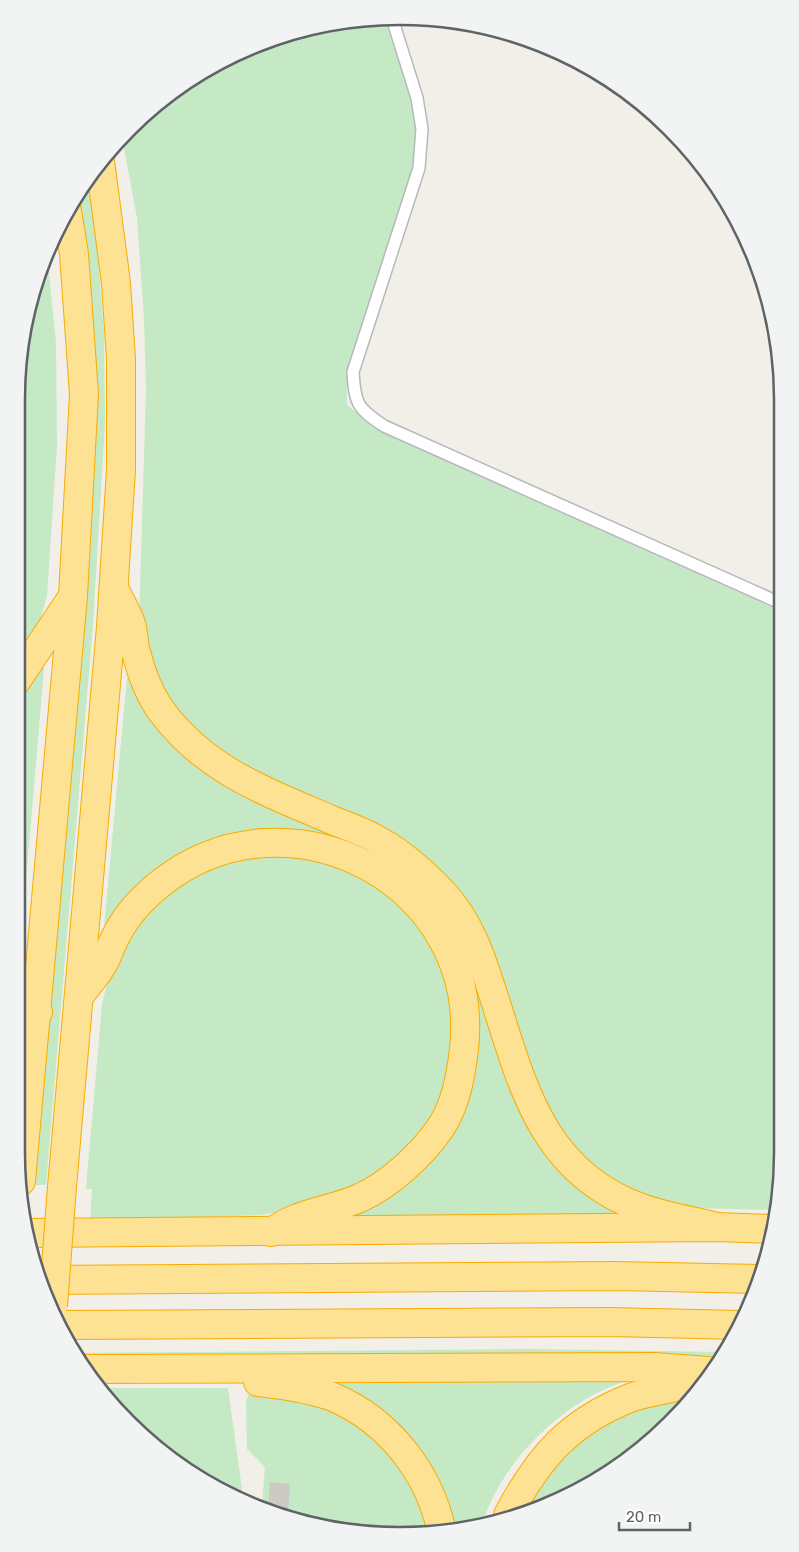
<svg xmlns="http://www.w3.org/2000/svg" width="799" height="1552" viewBox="0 0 799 1552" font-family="Rubik,sans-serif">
	<rect width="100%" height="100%" fill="#f1efe8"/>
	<g fill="#c5e8c5">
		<path d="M386,18L413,101L416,135L412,170L347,370V405L381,432L780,611L782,1177L777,1210L694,1208L665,1203L641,1195L599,1173L548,1116L476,921L191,731L157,683L139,622L146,390L144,319L137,218L122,137C191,64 286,22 386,18Z"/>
		<path d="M88,178L96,232L104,334L105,423L93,625L46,1185H35L85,626L92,512L95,428L94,330L78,194Z"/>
		<path d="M47,255L56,342L57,445L47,595L39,624L17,664V375L29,300Z"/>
		<path d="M39,666L44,669L20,950L16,939L17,694Z"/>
		<path d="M127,677L138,693L282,808L400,865L460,931L516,1096L654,1221L345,1224L343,1214L366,1206L470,1068L430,904L249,835L103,938Z"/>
		<path d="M298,853L378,882L431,938L455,1015L446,1089L429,1122L411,1148L359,1188L296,1210L260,1215L90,1221L92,1189H86L102,1004L112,963L150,905L213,863Z"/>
		<path d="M524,1349L722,1352L716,1360L82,1361L78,1353Z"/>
		<path d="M633,1378C623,1382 611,1386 601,1391C550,1415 500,1468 483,1522L452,1532L444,1499L321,1379Z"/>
		<path d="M98,1388H228L243,1497L187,1471Z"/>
		<path d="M252,1388L301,1395L362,1424L411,1478L431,1533L374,1535L301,1523L262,1505L265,1467L247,1449L246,1401Z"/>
		<path d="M692,1394L670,1424L569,1496L520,1511L545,1471L596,1428L630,1410Z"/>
	</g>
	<path fill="#cccac5" d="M270,1482L290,1484L288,1514L268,1508Z"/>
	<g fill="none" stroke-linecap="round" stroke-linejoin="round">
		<defs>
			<path id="lane" d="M392,18L417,98L422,129L419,168L353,372C355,404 357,408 384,426L780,603"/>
			<g id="highway">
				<path d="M115,590C120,601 127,612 131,624C134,633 133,643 136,652C141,672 149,694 162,712C207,772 268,792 334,821C350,827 367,833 381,842C404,855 424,873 443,893C470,922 482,959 494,997C523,1088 543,1174 644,1209C668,1217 693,1221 717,1227"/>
				<path d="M17,680L73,596"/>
				<path d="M16,972L38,1012"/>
				<path d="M80,995C87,986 95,977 101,967C107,959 109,949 114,940C124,918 142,898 161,883C289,782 482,883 464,1049C461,1075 456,1104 441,1127C422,1155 390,1184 360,1198C339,1207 318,1210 298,1218C288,1221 280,1227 271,1232"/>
				<path d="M21,1181L73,596L84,394L74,254L67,211"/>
				<path d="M62,1187L111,627L121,470V359L116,283L100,161"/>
				<path d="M30,1233L717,1227L773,1229"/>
				<path d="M39,1280L615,1276L759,1279"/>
				<path d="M63,1325L610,1322L741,1325"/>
				<path d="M87,1369L655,1367L708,1371"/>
				<path d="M258,1382C283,1385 309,1388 333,1397C389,1421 430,1473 442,1533"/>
				<path d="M508,1515C538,1458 569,1422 630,1398C646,1392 663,1391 679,1386C688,1384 696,1380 704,1376"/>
			</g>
		</defs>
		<use href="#lane" stroke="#b5b8bc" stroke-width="14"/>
		<use href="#highway" stroke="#f9ab00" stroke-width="30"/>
		<use href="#lane" stroke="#fff" stroke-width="11"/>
		<use href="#highway" stroke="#fde293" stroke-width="28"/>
		<defs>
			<path id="highway-bridge" d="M53,1306L62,1187"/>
		</defs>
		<use href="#highway-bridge" stroke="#f9ab00" stroke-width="30" stroke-linecap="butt"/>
		<use href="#highway-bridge" stroke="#fde293" stroke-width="28"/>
	</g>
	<path d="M0 0H799V1552H0ZM399 25H400A374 374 0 0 1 774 399V1153A374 374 0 0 1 400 1527H399A374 374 0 0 1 25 1153V399A374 374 0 0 1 399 25Z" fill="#f2f3f3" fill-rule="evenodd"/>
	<path fill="none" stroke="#5f6368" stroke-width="2.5" d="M399 25H400A374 374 0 0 1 774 399V1153A374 374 0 0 1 400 1527H399A374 374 0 0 1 25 1153V399A374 374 0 0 1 399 25Z"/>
	<path d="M619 1522v8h71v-8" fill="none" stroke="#5f6368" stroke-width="2.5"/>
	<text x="626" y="1522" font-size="15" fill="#5f6368" stroke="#ffffff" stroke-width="4" paint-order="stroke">20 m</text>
</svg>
